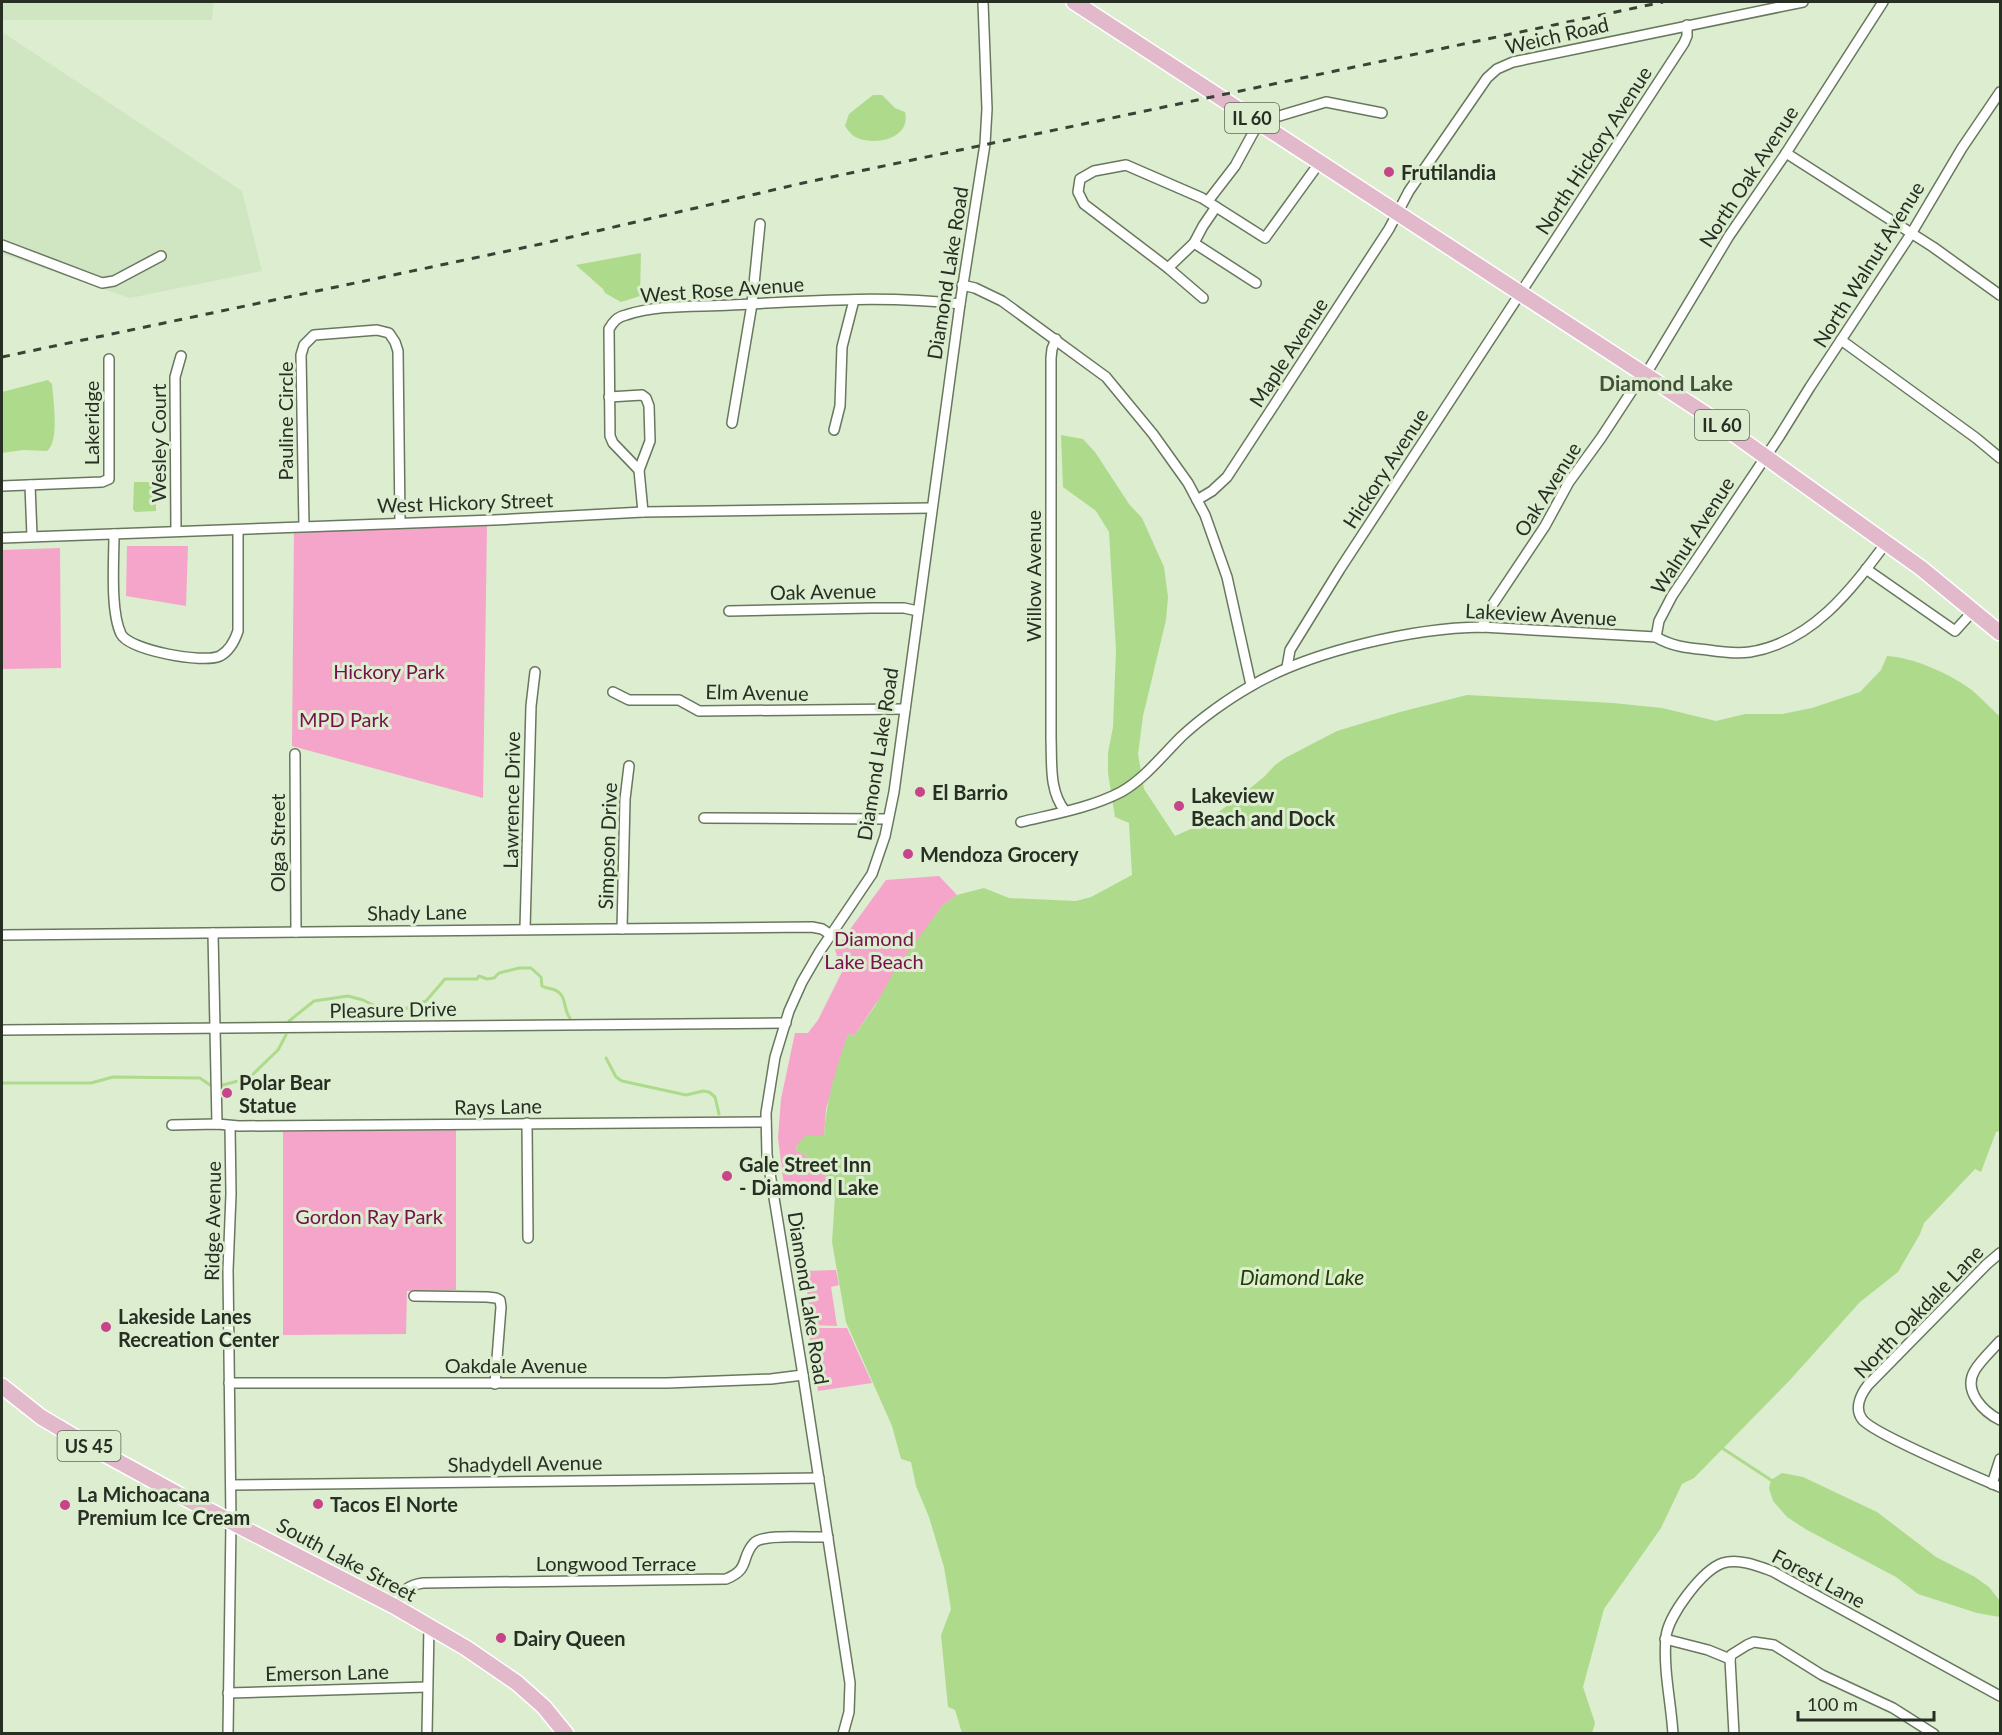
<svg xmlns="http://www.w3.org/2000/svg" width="2002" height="1735" viewBox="0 0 2002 1735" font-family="Lato,sans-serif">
	<rect width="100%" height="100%" fill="#dcedd0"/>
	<g fill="#d0e5c1">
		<path d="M2,2H214L212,20H2Z"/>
		<path d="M2,32L242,191L262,271L130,298L2,254Z"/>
	</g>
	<g fill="#f5a5c9">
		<path d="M487,526L483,798L292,746L294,532Z"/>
		<path d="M127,546H188L186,606L126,596Z"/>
		<path d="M60,548L61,668L2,669V550Z"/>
		<path d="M939,876L957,895L942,906L854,1036L848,1034L826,1109L824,1136L797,1145L796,1150L827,1168L825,1179L835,1196L785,1194L778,1138L781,1099L795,1033H808L818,1020L842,972L835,950L886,880Z"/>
		<path d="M456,1130V1290L407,1291L406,1334L283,1335V1132Z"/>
		<path d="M836,1270L839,1285L831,1287L837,1326L812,1325L806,1285H798V1277H803L805,1271Z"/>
		<path d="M808,1328H847L872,1383L818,1391Z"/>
	</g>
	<g fill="#addb8b">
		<path d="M873,95H882L895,108L905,112C911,137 880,145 860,139C853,137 849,132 845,126L849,114Z"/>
		<path d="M641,253L640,296L621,302L605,293L603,289L576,265Z"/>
		<path d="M48,380L52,384C53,400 60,441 47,451L23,450L2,453V392Z"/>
		<path d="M1061,435L1083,439L1095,452L1129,504L1142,518L1164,567L1168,597L1166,620L1143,716L1138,754L1144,789L1175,836L1204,823L1248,790L1265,776L1275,765L1285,758L1337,731L1400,712L1467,695L1613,703L1662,708L1716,721L1745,714H1782L1812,708L1860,692L1881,670L1887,656C1913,657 1953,675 1973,691C1982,699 1991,708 2000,717V1131L1996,1132L1981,1172L1975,1169L1924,1223L1920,1234L1898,1272L1860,1302L1790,1380L1694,1478L1682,1484L1661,1528L1604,1609L1583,1687L1595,1723L1592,1733H962L955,1710L948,1707L941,1635L951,1609L944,1567L929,1517L916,1486L911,1462L901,1459L892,1426L846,1322L832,1242L835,1196L825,1179L827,1168L796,1150L797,1145L806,1135L824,1136C826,1100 836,1068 848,1034L854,1036L875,1006L895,970L942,906L957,895L984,888L1009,898L1076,901L1091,897L1132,875L1129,823L1115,817L1108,773V753L1113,727L1116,650L1109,532L1096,511L1063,487Z"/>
		<path d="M134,482H156V511L135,512L133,509Z"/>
		<path d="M1782,1473L1803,1477L1877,1512L1936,1557L1975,1577L1989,1587L2000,1601V1617L1977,1613L1918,1594L1896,1577L1807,1530L1787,1517L1773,1501L1769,1488L1771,1480Z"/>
	</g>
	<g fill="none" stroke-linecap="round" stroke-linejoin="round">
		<g stroke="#addb8b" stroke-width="3">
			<path d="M289,1021L314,1001L348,996L363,1000L391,1014L426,1001L445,979H477L479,976L487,979L494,978L499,973L519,968H531L541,977L542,986C547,989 553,988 557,991C567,997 563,1010 570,1018"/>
			<path d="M606,1058L616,1077L622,1081L686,1095L703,1091L709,1092L715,1097L719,1114"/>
			<path d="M2,1083H91L113,1077L200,1078L210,1085"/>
			<path d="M223,1085L249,1078L278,1050L286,1035"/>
			<path d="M1722,1448L1771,1480"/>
		</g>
		<defs>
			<g id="street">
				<path d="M1786,153L1933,247L2000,295"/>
				<path d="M1208,201L1235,166L1259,122L1326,102L1382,113"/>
				<path d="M1194,243L1203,226L1216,207"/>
				<path d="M2,245L102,283L114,281L161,256"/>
				<path d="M1168,268L1194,243L1256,283"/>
				<path d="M962,285L975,288L1002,301L1106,377L1153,434L1188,483L1205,515L1227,577L1251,685"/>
				<path d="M1203,298L1168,268L1084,204L1078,192L1080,179L1094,171L1126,165L1202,198L1265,238L1320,162"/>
				<path d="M1056,339L1052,349L1051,358V739C1052,764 1049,791 1065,811"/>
				<path d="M1841,340L1976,438L2000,458"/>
				<path d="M609,397L642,395L646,398L649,406L650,441L639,470L643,512"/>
				<path d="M732,423L752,304L760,224"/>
				<path d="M834,430L840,406L842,347L854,300"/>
				<path d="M639,470L613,443L610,436L609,329C613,322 617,317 626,315C659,304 697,307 731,305C806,301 884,295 960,304"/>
				<path d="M30,485L32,536"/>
				<path d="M2,486L102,482L109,479V359"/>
				<path d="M1197,500L1212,491L1227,477L1389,229L1409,191L1487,78L1497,69L1513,62L1803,2"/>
				<path d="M304,526L301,355L304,345L314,335L377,330L389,333L395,342L398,351L400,523"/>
				<path d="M176,531L175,377L181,356"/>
				<path d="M114,534C114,560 110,611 121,634C129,650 203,664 220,656C229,651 235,640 238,631V530"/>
				<path d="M2,538L494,520L643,512L931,508"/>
				<path d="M1866,569L1955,631L1973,611"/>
				<path d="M729,611L871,608H904L918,611"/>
				<path d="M1482,627L1489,610L1545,526L1569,482L1601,438L1637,383L1646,374L1729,236L1786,153L1883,2"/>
				<path d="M1656,637L1659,621L1672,596L1779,437L1810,387L1911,234L1962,148L2000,92"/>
				<path d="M1287,667L1290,650L1340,569L1684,43L1687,36V25"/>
				<path d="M613,692L629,700H679L699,711L905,709"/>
				<path d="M295,754L296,932"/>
				<path d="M704,818L888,819"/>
				<path d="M1021,822C1054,814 1090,808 1121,792C1144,779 1162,756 1181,737C1200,719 1228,699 1251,686C1311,651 1413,628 1482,627L1656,637C1673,647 1689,648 1708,650C1721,652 1737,654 1750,652C1812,642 1851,590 1886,543"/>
				<path d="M525,929L531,706L535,672"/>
				<path d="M622,929L625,799L629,766"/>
				<path d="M213,933L217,1124"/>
				<path d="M2,935L812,927L822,929L831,935"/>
				<path d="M2,1030L786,1023"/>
				<path d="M527,1123L528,1238"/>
				<path d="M172,1125L217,1124L239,1126L766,1122"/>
				<path d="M2000,1253L1987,1264L1868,1385C1861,1394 1854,1408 1862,1419C1871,1433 1979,1478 2000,1487"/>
				<path d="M414,1296L487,1297L496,1298L500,1300L501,1307L495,1384"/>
				<path d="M2000,1341C1992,1350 1981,1360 1975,1370C1962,1391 1984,1412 2000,1420"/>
				<path d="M229,1383H667L771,1379L803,1375"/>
				<path d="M1992,1484L2000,1459"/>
				<path d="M231,1485L819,1478"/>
				<path d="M394,1606C399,1592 408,1585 423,1583L726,1579C751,1569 740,1558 754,1543C763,1533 812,1538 828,1537"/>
				<path d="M1665,1639L1708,1650L1730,1659"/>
				<path d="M1730,1659L1731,1655L1747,1645L1754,1642L1774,1645L1822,1675L1893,1708L1934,1734"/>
				<path d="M1730,1659L1734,1734"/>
				<path d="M228,1693L427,1687"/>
				<path d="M228,1734L231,1522L228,1270L231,1194L230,1126"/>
				<path d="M427,1734L429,1626"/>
				<path d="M843,1734L849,1712L850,1683L803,1375L767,1155L766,1113L775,1057L789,1011L802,982L820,951L872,874L885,836L894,792L960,304L985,144L987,109L983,2"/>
				<path d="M1673,1734C1671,1701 1663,1670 1666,1637C1668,1616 1702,1570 1723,1563C1738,1558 1758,1566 1772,1571L2000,1696"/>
			</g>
			<g id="primary">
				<path d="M1074,2L1710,417L1921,568L2000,633"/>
				<path d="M2,1386L41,1417L90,1446L183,1497L394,1606L466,1648L517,1683L544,1707L566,1734"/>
			</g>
		</defs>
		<use href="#street" stroke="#68785e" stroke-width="12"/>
		<use href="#primary" stroke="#fff" stroke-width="18"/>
		<use href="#street" stroke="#fff" stroke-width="9"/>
		<use href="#primary" stroke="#e2b8cb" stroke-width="15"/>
		<path stroke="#3a4235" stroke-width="3" stroke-dasharray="8 8" stroke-linecap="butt" d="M2,357L541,244L803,183L1663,2"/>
	</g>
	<g fill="#c7448a" stroke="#dcedd0" stroke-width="2">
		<circle cx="1389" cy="172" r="6"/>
		<circle cx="920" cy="792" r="6"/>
		<circle cx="1179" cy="806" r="6"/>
		<circle cx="908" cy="854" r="6"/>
		<circle cx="227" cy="1093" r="6"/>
		<circle cx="727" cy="1176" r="6"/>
		<circle cx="106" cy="1327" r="6"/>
		<circle cx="318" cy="1504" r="6"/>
		<circle cx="65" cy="1505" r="6"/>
		<circle cx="501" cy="1638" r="6"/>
	</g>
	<g text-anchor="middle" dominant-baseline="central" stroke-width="6" stroke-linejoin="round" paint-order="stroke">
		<g fill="#dcedd0" stroke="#5d6757" stroke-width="1.5">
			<rect x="1225" y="103" width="54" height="30" rx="4.5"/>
			<rect x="1695" y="410" width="54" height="30" rx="4.5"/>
			<rect x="57.5" y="1431" width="63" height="30" rx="4.5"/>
		</g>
		<g font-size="18" font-weight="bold" fill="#272e23">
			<text x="1252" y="118">IL 60</text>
			<text x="1722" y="425">IL 60</text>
			<text x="89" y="1446">US 45</text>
		</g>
		<g font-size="20" fill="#272e23" stroke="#dcedd0">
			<text transform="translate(1557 35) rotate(-13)">Weich Road</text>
			<text transform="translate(1593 150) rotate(-57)">North Hickory Avenue</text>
			<text transform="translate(1748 176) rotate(-57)">North Oak Avenue</text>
			<text transform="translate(1868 264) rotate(-58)">North Walnut Avenue</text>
			<text transform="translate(947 273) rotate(-81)">Diamond Lake Road</text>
			<text transform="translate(722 289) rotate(-4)">West Rose Avenue</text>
			<text transform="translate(1288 352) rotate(-57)">Maple Avenue</text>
			<text transform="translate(285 421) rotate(-90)">Pauline Circle</text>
			<text transform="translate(91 423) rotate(-90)">Lakeridge</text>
			<text transform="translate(158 443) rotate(-90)">Wesley Court</text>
			<text transform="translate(1385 468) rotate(-57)">Hickory Avenue</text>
			<text transform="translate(1547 489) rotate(-58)">Oak Avenue</text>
			<text transform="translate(465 502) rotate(-2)">West Hickory Street</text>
			<text transform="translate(1692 535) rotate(-57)">Walnut Avenue</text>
			<text transform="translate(1033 576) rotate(-90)">Willow Avenue</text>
			<text transform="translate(823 591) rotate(-1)">Oak Avenue</text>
			<text transform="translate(1541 614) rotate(3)">Lakeview Avenue</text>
			<text transform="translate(757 692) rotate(1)">Elm Avenue</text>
			<text transform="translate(877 754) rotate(-81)">Diamond Lake Road</text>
			<text transform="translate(511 800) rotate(-89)">Lawrence Drive</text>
			<text transform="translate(277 843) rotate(-90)">Olga Street</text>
			<text transform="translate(607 846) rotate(-88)">Simpson Drive</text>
			<text transform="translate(417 912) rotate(-1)">Shady Lane</text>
			<text transform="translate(393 1009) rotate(-1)">Pleasure Drive</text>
			<text transform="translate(498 1106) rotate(-1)">Rays Lane</text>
			<text transform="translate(212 1221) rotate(-89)">Ridge Avenue</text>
			<text transform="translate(809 1298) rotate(81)">Diamond Lake Road</text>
			<text transform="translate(1918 1311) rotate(-46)">North Oakdale Lane</text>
			<text x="516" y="1365">Oakdale Avenue</text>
			<text transform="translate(525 1463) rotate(-1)">Shadydell Avenue</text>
			<text transform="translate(347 1559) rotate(28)">South Lake Street</text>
			<text x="616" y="1563">Longwood Terrace</text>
			<text transform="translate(1819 1578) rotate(28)">Forest Lane</text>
			<text transform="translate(327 1672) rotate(-1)">Emerson Lane</text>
		</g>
		<g font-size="20" font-weight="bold" fill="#272e23" stroke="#dcedd0" text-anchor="start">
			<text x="1401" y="172">Frutilandia</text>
			<text x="932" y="792">El Barrio</text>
			<text x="1191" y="795">Lakeview<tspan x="1191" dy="23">Beach and Dock</tspan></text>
			<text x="920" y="854">Mendoza Grocery</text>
			<text x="239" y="1082">Polar Bear<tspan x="239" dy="23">Statue</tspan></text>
			<text x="739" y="1164">Gale Street Inn<tspan x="739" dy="23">- Diamond Lake</tspan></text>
			<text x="118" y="1316">Lakeside Lanes<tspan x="118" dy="23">Recreation Center</tspan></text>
			<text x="77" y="1494">La Michoacana<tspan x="77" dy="23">Premium Ice Cream</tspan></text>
			<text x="330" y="1504">Tacos El Norte</text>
			<text x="513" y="1638">Dairy Queen</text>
		</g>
		<g font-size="20" fill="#77104d" stroke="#dcedd0">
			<text x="389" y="671">Hickory Park</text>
			<text x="344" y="719">MPD Park</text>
			<text x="874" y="938">Diamond<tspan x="874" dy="23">Lake Beach</tspan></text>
			<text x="369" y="1216">Gordon Ray Park</text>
		</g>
		<g font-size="21" font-weight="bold" fill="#44523a" stroke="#dcedd0">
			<text x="1666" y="382">Diamond Lake</text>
		</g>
		<g font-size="21" font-style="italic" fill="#223e04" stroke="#dcedd0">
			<text x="1302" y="1276">Diamond Lake</text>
		</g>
	</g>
	<rect width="2002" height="1735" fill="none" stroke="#272e23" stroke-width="6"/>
	<path d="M1798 1711v9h136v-9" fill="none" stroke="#272e23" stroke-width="3"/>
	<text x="1807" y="1711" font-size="18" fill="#272e23" stroke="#dcedd0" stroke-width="4.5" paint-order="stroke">100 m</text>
</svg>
